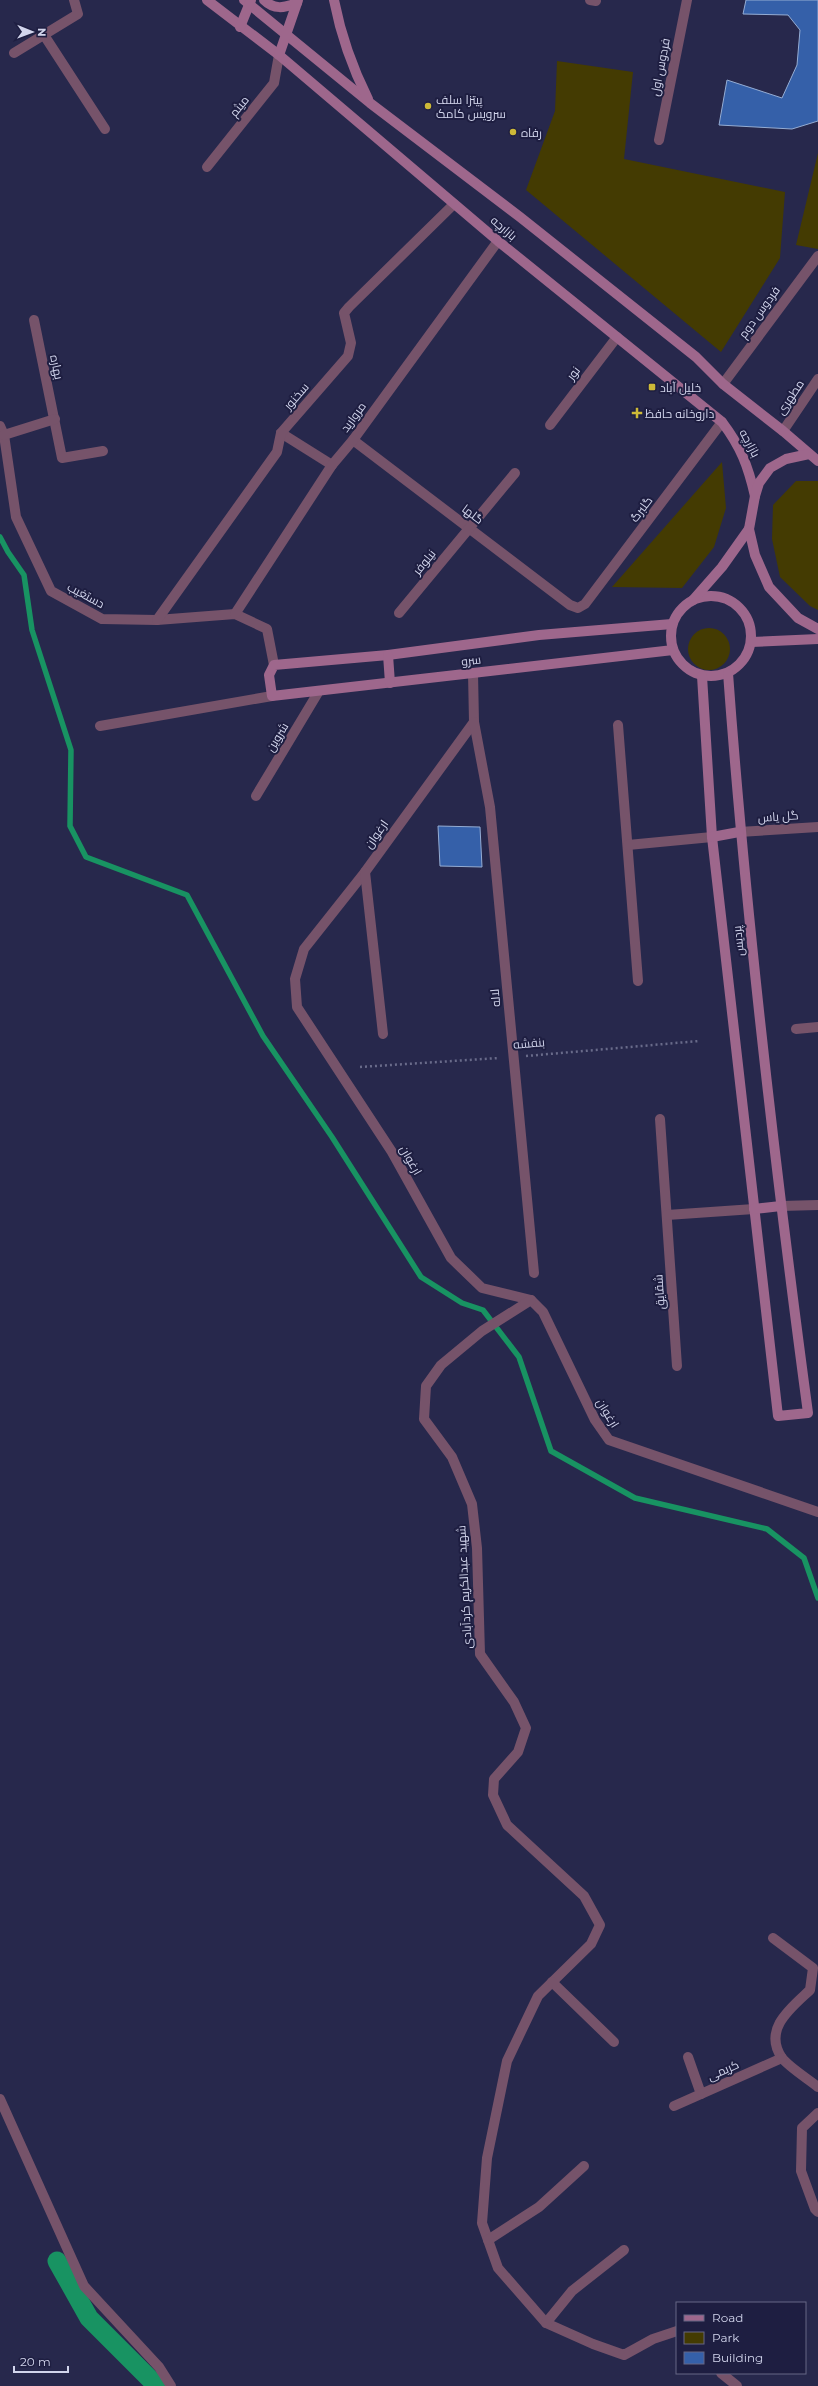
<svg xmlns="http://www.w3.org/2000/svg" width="818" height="2386" viewBox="0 0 818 2386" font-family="Montserrat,Cairo,sans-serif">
	<rect width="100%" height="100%" fill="#27284c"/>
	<g fill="#443b02">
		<path d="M557,61L633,72L624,159L785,192L780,258L721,352L526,190L555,111Z"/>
		<path d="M818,153V249L796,245Z"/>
		<path d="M722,462L726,508L714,547L682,588L612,587Z"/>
		<path d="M796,481H818V610L810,606L780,577L772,539L773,505Z"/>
		<circle cx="709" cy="649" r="21"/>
	</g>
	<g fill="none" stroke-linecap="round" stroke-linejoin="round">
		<path stroke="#189362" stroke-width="5.5" d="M0,537L8,552L24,575L32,630L71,750L70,826L86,857L187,895L263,1036L332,1137L421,1277L462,1303L483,1310L519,1357L551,1451L635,1498L767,1529L804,1558L818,1598"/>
		<path stroke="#189362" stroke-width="19" d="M57,2261L89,2318L157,2386"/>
	</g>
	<g fill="#3560a9" stroke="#95add4">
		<path d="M746,0H818V121L792,129L719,125L727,80L782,98L797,65L800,30L788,15L743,14Z"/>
		<path d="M438,826L480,827L482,867L440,866Z"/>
	</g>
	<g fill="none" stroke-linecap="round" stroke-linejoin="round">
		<g stroke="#696b8a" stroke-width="2.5" stroke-dasharray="2 3" stroke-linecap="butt">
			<path d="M526,1056L699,1041"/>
			<path d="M360,1067L499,1058"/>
		</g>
		<g stroke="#76536a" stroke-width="10">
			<path d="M590,0L596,1"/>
			<path d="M44,35L105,129"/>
			<path d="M14,53L78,14L74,0"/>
			<path d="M659,140L687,0"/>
			<path d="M207,167L274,83L279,55"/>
			<path d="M34,320L62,458L103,451"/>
			<path d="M723,384L818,256"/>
			<path d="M550,425L617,337"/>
			<path d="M0,426L4,435L16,517L51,591L102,619L157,620L235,614L267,629L274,665"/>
			<path d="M783,431L818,379"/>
			<path d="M281,433L332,465"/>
			<path d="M4,435L55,419"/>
			<path d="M353,440L570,605L578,608L585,604L722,422"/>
			<path d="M399,613L515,473"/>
			<path d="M235,614L332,465L353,440L498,241"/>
			<path d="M157,620L277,452L281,433L348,356L351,343L344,313L349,307L454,204"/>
			<path d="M473,673L474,722L365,872L304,949L295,979L297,1007L392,1152L451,1258L482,1288L531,1300L543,1312L595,1420L609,1440L818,1512"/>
			<path d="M474,722L490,807L534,1273"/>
			<path d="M618,725L638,981"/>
			<path d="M100,726L272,696"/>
			<path d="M256,796L319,691"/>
			<path d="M739,832L818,827"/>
			<path d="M628,845L712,837"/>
			<path d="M365,872L383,1034"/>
			<path d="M796,1029L818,1027"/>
			<path d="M660,1119L677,1366"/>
			<path d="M781,1206L818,1205"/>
			<path d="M667,1215L754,1209"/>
			<path d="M531,1300L482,1331L441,1365L426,1386L424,1419L452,1457L472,1504L477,1548L480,1654L514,1702L526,1728L518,1752L494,1779L493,1795L507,1825L584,1896L600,1925L591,1944L538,1996L507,2061L487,2158L482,2223L498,2268L546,2323L593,2344L624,2355L653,2339L677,2331"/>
			<path d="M773,1938L813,1968L810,1990C792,2007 762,2029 782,2058C789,2067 808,2079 818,2087"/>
			<path d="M552,1982L614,2042"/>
			<path d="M688,2057L701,2094"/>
			<path d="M0,2099L84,2286L159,2367L171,2386"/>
			<path d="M674,2106L782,2058"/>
			<path d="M818,2113L802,2128L801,2171L815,2209L818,2212"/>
			<path d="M488,2240L539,2207L584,2166"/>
			<path d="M546,2323L572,2291L624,2250"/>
			<path d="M721,2373L737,2386"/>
		</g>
		<g stroke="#9e678c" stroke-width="10">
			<path d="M207,0L279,55L498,241L722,422C741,447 748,466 755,496"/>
			<path d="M244,0L370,103L520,217L696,357L723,384L783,431L818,461"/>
			<path d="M264,0C274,10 284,8 297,3"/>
			<path d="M334,0C341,36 352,67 368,99"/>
			<path d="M240,27L251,0"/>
			<path d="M279,55L298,0"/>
			<path d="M809,454L786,459L770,468L759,483L755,496L749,529L755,555L769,587L798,618L818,629"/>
			<circle cx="711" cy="636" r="40"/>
			<path d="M693,600L722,567L749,529"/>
			<path d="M672,624L539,635L388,655L274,665L269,675L272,696L673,650"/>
			<path d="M751,642L818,639"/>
			<path d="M388,655L390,683"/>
			<path d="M702,676L712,837L778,1416L808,1413C775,1167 746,920 728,673"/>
			<path d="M712,837L739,832"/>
			<path d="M754,1209L781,1206"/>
		</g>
	</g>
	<g fill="#cdb938" stroke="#1e1e41" stroke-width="1.5">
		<circle cx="428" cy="106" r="4"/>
		<circle cx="513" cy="132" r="4"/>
		<rect x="648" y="383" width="8" height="8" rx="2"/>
		<path d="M635 407h4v4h4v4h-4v4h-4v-4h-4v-4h4z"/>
	</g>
	<g text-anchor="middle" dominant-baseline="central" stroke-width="4" stroke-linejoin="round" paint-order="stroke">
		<g font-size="12" fill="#d2d5ec" stroke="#1e1e41">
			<text transform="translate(660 67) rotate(-79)">فردوس اول</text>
			<text transform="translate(239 106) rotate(-51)">میثم</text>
			<text transform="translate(504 228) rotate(41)">بازارچه</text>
			<text transform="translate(759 312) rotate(-54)">فردوس دوم</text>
			<text transform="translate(57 367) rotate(78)">بهاره</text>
			<text transform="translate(573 373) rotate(-53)">نور</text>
			<text transform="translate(296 396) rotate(-49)">سخنور</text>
			<text transform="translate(790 397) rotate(-56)">مطهری</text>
			<text transform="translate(353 417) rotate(-54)">مروارید</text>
			<text transform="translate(750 443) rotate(62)">بازارچه</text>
			<text transform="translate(641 509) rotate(-53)">گلبرگ</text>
			<text transform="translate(473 514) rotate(37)">گلها</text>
			<text transform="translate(424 562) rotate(-51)">نیلوفر</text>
			<text transform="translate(86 595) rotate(28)">دستغیب</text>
			<text transform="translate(471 660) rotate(-7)">سرو</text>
			<text transform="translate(277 737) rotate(-59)">شروین</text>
			<text transform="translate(778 816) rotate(-4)">گل یاس</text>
			<text transform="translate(376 834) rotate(-55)">ارغوان</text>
			<text transform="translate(738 941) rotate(-96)">پردیس</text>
			<text transform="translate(495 998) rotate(-95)">لاله</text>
			<text transform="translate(529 1043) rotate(-5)">بنفشه</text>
			<text transform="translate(411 1160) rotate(60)">ارغوان</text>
			<text transform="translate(659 1292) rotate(-94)">شقایق</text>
			<text transform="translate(608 1413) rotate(59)">ارغوان</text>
			<text transform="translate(464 1587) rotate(-93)">شهید عبدالکریم کردآبادی</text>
			<text transform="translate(723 2070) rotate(-24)">کریمی</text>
		</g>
		<g font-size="12" fill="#d2d5ec" stroke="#1e1e41" text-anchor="start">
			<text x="436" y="99">پیتزا سلف<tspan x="436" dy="14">سرویس کامک</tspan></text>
			<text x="521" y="132">رفاه</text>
			<text x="660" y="387">خلیل آباد</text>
			<text x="645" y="413">داروخانه حافظ</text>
		</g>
	</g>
	<rect x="676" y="2302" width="130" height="72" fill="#1e1e41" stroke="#666785"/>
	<rect x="684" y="2315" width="20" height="6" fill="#9e678c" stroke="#666785"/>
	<text x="712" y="2322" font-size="12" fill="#d2d5ec">Road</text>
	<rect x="684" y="2332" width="20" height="12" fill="#443b02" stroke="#666785"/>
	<text x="712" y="2342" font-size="12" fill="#d2d5ec">Park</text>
	<rect x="684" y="2352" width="20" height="12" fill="#3560a9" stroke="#666785"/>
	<text x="712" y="2362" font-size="12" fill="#d2d5ec">Building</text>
	<g transform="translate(32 32) rotate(91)" stroke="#1e1e41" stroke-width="3" paint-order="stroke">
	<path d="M0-3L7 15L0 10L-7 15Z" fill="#d2d5ec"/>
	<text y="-6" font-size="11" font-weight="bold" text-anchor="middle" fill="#d2d5ec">N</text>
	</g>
	<path d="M14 2366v6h54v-6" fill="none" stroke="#d2d5ec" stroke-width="2"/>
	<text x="20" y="2366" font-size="12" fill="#d2d5ec" stroke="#1e1e41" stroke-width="3" paint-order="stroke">20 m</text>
</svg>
